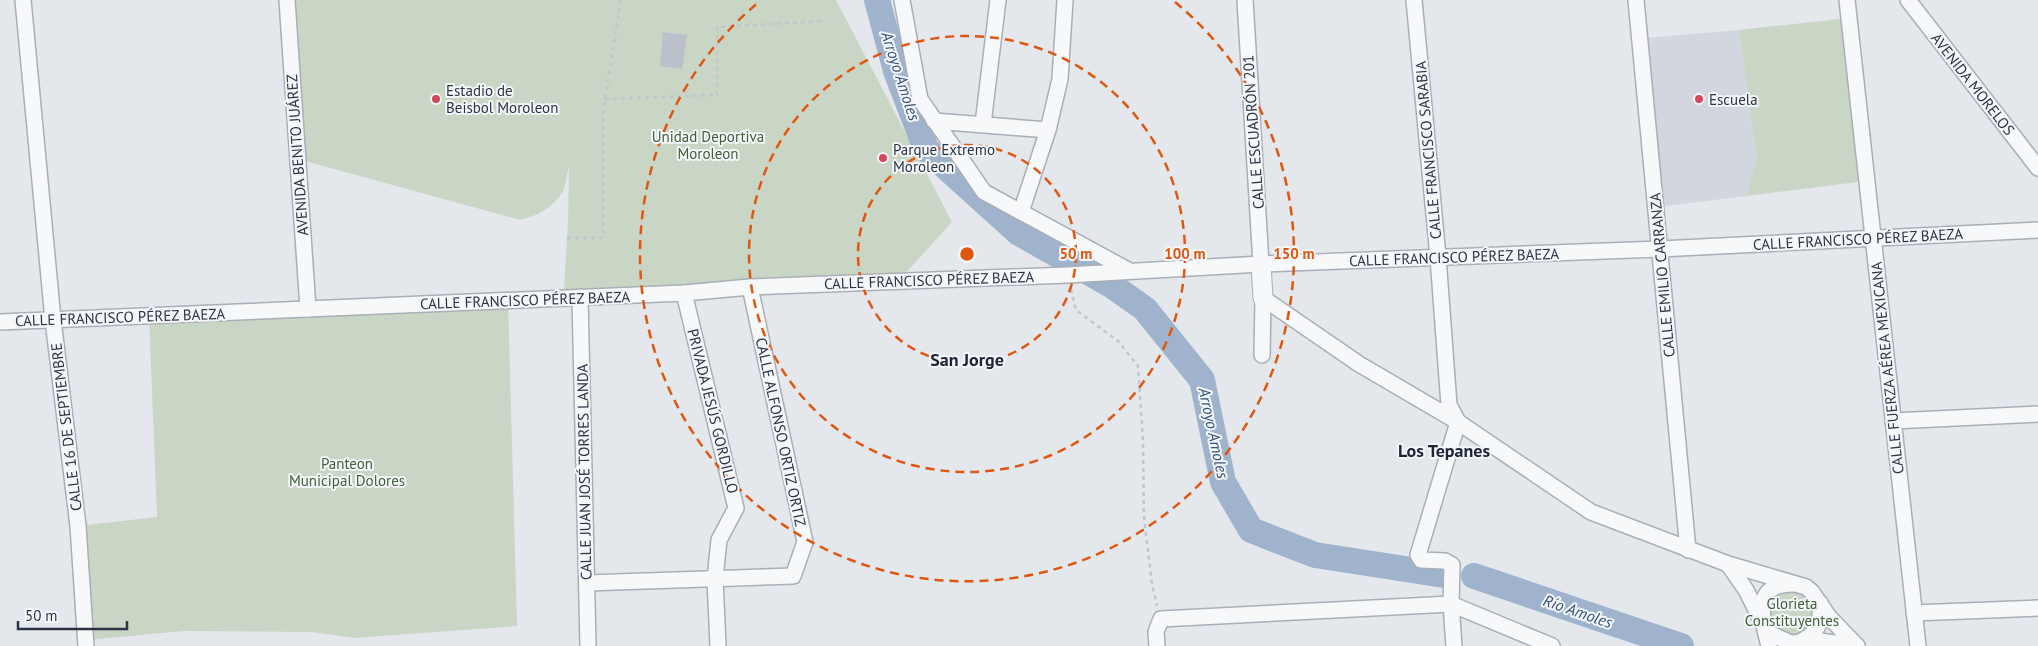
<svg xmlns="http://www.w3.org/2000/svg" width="2038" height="646" viewBox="0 0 2038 646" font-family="'PT Sans',sans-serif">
	<rect width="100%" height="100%" fill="#e4e7ec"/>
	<path fill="#d2d6de" d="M1739,30L1757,160L1746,196L1658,207L1645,38Z"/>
	<g fill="#c9d6c5">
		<path d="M295,0H836L952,222L903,276L564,290L568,221L569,168C566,175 566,185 563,191C554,207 537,216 520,220L305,161Z"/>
		<path d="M1841,19L1858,182L1746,196L1757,160L1739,30Z"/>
		<path d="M508,300L517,626L355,638L312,632L184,631L86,640L78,526L157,517L149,316Z"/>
		<path d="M1780,589L1810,593L1817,620L1796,638L1769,625L1767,605Z"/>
	</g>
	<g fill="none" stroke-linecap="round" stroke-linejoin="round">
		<g stroke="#9fb4cc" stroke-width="26">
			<path d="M877,0L896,71L926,149L1019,233L1111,285L1145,309L1202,380L1223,482L1251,530L1315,555L1444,575"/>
			<path d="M1474,576L1681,646"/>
		</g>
	</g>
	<path fill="#bbc0ca" d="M663,32L687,35L682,69L660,66Z"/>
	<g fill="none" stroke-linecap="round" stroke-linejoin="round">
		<defs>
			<g id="minor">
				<path d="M23,0L53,320L78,526L86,646"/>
				<path d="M287,0L308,309"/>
				<path d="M902,0L920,99L984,192L1128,270"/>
				<path d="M1245,0L1261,264"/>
				<path d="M1414,0L1438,257L1449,405L1458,422L1418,555L1421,560L1445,561L1452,565L1451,604L1454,646"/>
				<path d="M1636,0L1688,550"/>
				<path d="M1847,0L1918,646"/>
				<path d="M1908,0L2038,168"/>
				<path d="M934,121L1048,130"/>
				<path d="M983,124L998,0"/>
				<path d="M1021,212L1048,130L1060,79L1065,0"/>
				<path d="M684,293L736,508L719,540L715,579L718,646"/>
				<path d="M580,297L588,646"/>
				<path d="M1263,298L1359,364L1458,422L1591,512L1728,564L1806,587L1812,592L1829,617L1857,646"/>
				<path d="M0,322L684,293L750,287L1067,275L1261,264L1660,249L2038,230"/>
				<path d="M1262,355L1263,298"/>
				<path d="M1893,421L2038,414"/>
				<path d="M1728,564L1746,590L1763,624L1773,635L1791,643L1820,641L1857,646"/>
				<path d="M587,583L793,576L805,542L750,287"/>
				<path d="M1914,613L2038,608"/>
				<path d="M1800,642C1820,631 1821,624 1820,603"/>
				<path d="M1157,646L1156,632L1161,619L1451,604L1552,646"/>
				<path d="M1769,646C1762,619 1751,584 1793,584"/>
			</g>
			<path id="tertiary" d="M1261,264L1263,298"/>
		</defs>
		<use href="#minor" stroke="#a9aeb7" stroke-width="18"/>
		<use href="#tertiary" stroke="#a9aeb7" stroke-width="21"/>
		<g stroke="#c2c5cb" stroke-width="2.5" stroke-dasharray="4 4" stroke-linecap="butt">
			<path d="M605,99L717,95V27L825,21"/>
			<path d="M567,238H603V111L621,0"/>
			<path d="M1071,289L1076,310L1118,341L1138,366L1143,441L1144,517L1152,584L1157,606"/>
		</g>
		<use href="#minor" stroke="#f7f8fa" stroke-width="15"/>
		<use href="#tertiary" stroke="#f7f8fa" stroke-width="19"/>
	</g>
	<g fill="none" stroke="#df570f" stroke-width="2.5" stroke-dasharray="9 6">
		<circle cx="967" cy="254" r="109"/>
		<circle cx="967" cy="254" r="218"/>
		<path d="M1175 2A327 327 0 1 1 759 2"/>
	</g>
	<g fill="#d1495b" stroke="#f4f6f9" stroke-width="2">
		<circle cx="436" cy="99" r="5"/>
		<circle cx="1699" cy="99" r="5"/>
		<circle cx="883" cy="158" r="5"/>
	</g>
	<g text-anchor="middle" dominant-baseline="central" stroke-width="4" stroke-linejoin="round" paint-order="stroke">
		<g font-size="15" fill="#2b3445" stroke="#f4f6f9">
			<text transform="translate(1973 84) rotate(52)">AVENIDA MORELOS</text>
			<text transform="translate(1253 132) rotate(-94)">CALLE ESCUADRÓN 201</text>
			<text transform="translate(1428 150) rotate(-95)">CALLE FRANCISCO SARABIA</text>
			<text transform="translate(297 155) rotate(-94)">AVENIDA BENITO JUÁREZ</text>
			<text transform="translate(1858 239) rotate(-3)">CALLE FRANCISCO PÉREZ BAEZA</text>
			<text transform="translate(1454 257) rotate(-2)">CALLE FRANCISCO PÉREZ BAEZA</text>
			<text transform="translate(1662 275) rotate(-95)">CALLE EMILIO CARRANZA</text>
			<text transform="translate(929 280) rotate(-2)">CALLE FRANCISCO PÉREZ BAEZA</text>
			<text transform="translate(525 300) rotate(-2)">CALLE FRANCISCO PÉREZ BAEZA</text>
			<text transform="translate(120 317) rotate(-2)">CALLE FRANCISCO PÉREZ BAEZA</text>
			<text transform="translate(1887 368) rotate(-96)">CALLE FUERZA AÉREA MEXICANA</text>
			<text transform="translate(713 411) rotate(76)">PRIVADA JESÚS GORDILLO</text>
			<text transform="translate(66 427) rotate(-97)">CALLE 16 DE SEPTIEMBRE</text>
			<text transform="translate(781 432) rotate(78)">CALLE ALFONSO ORTIZ ORTIZ</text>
			<text transform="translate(584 472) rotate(-91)">CALLE JUAN JOSÉ TORRES LANDA</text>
		</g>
		<g font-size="15" fill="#2b3445" stroke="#f4f6f9" text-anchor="start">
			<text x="446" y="90">Estadio de<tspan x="446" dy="17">Beisbol Moroleon</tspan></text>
			<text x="1709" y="99">Escuela</text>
			<text x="893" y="149">Parque Extremo<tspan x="893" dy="17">Moroleon</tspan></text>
		</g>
		<g font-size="15" fill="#3f6138" stroke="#f4f6f9">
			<text x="708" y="136">Unidad Deportiva<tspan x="708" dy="17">Moroleon</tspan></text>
			<text x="347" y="463">Panteon<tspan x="347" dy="17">Municipal Dolores</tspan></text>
			<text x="1792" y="603">Glorieta<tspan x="1792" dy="17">Constituyentes</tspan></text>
		</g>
		<g font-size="16" font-style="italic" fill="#34527a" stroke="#f4f6f9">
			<text transform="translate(901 76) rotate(72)">Arroyo Amoles</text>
			<text transform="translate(1214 433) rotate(78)">Arroyo Amoles</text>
			<text transform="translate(1578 611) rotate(19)">Río Amoles</text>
		</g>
		<g font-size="18" font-weight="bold" fill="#1d2536" stroke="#f4f6f9">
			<text x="967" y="359">San Jorge</text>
			<text x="1444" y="450">Los Tepanes</text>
		</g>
	</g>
	<circle cx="967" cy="254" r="8" fill="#df570f" stroke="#f4f6f9" stroke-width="2.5"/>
	<g font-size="15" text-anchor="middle" font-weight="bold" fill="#df570f" stroke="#f4f6f9" stroke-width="4" stroke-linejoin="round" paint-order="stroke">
		<text x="1076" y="259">50 m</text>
		<text x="1185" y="259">100 m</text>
		<text x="1294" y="259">150 m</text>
	</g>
	<path d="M18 621v8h109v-8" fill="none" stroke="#2b3445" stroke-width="2.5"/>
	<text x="25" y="621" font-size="15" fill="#2b3445" stroke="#f4f6f9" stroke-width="4" paint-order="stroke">50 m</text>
</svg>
